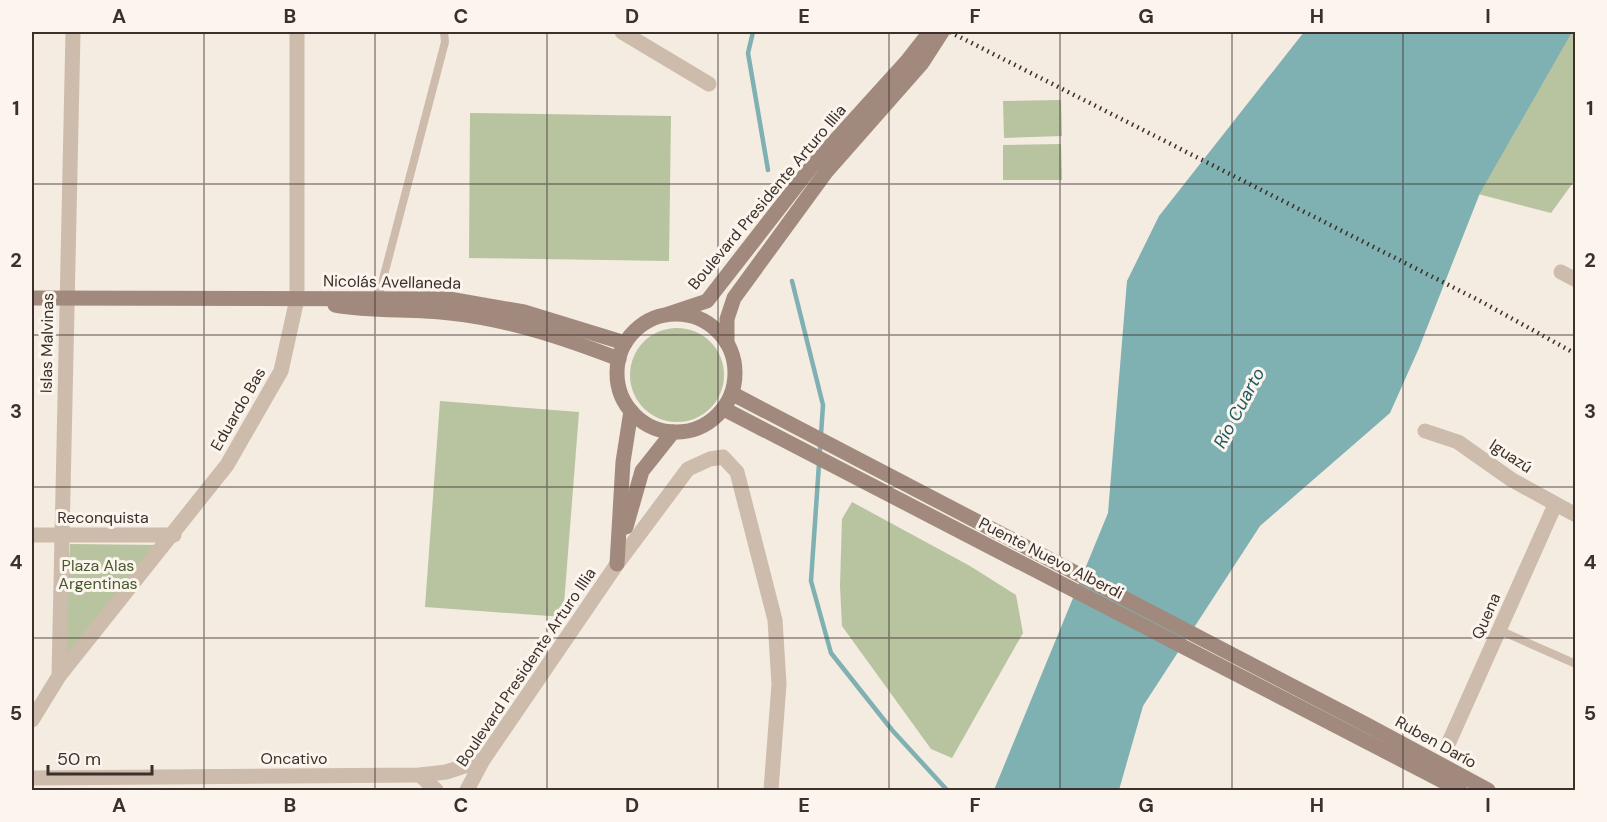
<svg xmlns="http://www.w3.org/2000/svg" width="1607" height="822" viewBox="0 0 1607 822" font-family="'DM Sans',sans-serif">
	<rect width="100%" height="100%" fill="#f4ebe1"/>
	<g fill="#b8c4a0">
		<path d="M1571,32H1575V180L1551,213L1478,194Z"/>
		<path d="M1061,100L1062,136L1004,138L1003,101Z"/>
		<path d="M470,113L671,116L669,261L469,258Z"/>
		<path d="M1061,144L1062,180H1003V145Z"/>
		<circle cx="677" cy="375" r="47"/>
		<path d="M440,401L579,412L563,617L425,607Z"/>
		<path d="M852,502L970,566L1016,595L1023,633L952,758L931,749L842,626L840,586L842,519Z"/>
		<path d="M70,544L162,545L64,659Z"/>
	</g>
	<path fill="#7fb0b2" d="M1304,32H1572L1480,193L1419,348L1390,413L1260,526L1143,706L1119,790H994L1108,513L1127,281L1159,216Z"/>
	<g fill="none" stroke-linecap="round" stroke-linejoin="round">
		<g stroke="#7fb0b2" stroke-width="4.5">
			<path d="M753,32L748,53L768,170"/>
			<path d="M792,281L823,405L811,581L831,653L892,730L947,790"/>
		</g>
		<g stroke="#cdbbac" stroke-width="8">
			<path d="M378,298L445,42L444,32"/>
			<path d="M1499,630L1576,664"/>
		</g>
		<g stroke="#cdbbac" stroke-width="15">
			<path d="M622,32L709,84"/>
			<path d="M1561,272L1576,280"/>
			<path d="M1425,431L1458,442L1512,480L1576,515"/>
			<path d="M32,535H174"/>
			<path d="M59,676L227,465L281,371L297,299V32"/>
			<path d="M32,720L59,676L73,32"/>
			<path d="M1449,742L1555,505"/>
			<path d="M420,775L436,790"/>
			<path d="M32,778L420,775L446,772L483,760"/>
			<path d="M467,790L483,760L617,564L688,469L710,459L723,457L737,472L775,620L779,684L771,790"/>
		</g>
		<g stroke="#a18a7d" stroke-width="15">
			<path d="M32,298L449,299L524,312L625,343"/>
			<path d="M335,305C373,312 412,308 450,313C508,319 564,338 619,359"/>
			<path d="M668,314L707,301L812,166L908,60L930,32"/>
			<circle cx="676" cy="373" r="59"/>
			<path d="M727,343V319L734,298L826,172L922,63L942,32"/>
			<path d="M733,394L1367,725L1488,790"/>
			<path d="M724,409L1460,790"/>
			<path d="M626,527L642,471L673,432"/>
			<path d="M617,564L623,462L631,411"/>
		</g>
		<path stroke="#3b302b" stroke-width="4.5" stroke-dasharray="1.5 4.5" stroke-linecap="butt" d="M950,32L1482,302L1576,354"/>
	</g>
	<path fill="none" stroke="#3b302b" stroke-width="1.5" stroke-opacity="0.55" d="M204,32V790M375,32V790M547,32V790M718,32V790M889,32V790M1060,32V790M1232,32V790M1403,32V790M32,184H1576M32,335H1576M32,487H1576M32,638H1576"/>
	<g text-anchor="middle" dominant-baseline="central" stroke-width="6" stroke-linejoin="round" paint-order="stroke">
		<g font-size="16" fill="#3b302b" stroke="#fbf5ee">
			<text transform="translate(767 197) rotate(-50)">Boulevard Presidente Arturo Illia</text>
			<text transform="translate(392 282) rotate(1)">Nicolás Avellaneda</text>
			<text transform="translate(47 343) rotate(-89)">Islas Malvinas</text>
			<text transform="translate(238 409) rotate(-60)">Eduardo Bas</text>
			<text transform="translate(1511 456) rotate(33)">Iguazú</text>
			<text x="103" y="517">Reconquista</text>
			<text transform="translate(1051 558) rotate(27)">Puente Nuevo Alberdi</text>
			<text transform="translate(1486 616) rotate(-66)">Quena</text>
			<text transform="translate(526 667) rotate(-56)">Boulevard Presidente Arturo Illia</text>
			<text transform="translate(1436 742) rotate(29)">Ruben Darío</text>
			<text x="294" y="758">Oncativo</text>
		</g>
		<g font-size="16" fill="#4a5a2e" stroke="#fbf5ee">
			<text x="98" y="565">Plaza Alas<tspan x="98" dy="18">Argentinas</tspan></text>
		</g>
		<g font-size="18" font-style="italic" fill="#1f5a5e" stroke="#fbf5ee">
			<text transform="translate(1239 408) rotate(-62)">Río Cuarto</text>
		</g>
	</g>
	<rect width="1607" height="822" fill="none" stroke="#fbf5ee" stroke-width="66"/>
	<path d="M48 765v9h104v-9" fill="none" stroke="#3b302b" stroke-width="3"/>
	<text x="57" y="765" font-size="18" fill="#3b302b" stroke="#fbf5ee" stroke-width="4.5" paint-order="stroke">50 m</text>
	<rect x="33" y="33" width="1541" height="756" fill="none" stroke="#3b302b" stroke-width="2"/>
	<g font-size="20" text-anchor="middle" font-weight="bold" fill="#3b302b">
		<text x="119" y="23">A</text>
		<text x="290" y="23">B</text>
		<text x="461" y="23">C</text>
		<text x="632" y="23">D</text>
		<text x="804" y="23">E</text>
		<text x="975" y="23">F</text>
		<text x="1146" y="23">G</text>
		<text x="1317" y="23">H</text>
		<text x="1488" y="23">I</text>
		<text x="16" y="115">1</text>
		<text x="1590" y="115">1</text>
		<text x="16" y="267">2</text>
		<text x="1590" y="267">2</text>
		<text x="16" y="418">3</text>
		<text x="1590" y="418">3</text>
		<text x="16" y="569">4</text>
		<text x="1590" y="569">4</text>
		<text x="16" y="720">5</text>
		<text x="1590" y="720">5</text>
		<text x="119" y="812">A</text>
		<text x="290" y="812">B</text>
		<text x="461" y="812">C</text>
		<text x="632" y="812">D</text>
		<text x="804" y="812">E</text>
		<text x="975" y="812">F</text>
		<text x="1146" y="812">G</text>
		<text x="1317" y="812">H</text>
		<text x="1488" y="812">I</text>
	</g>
</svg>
